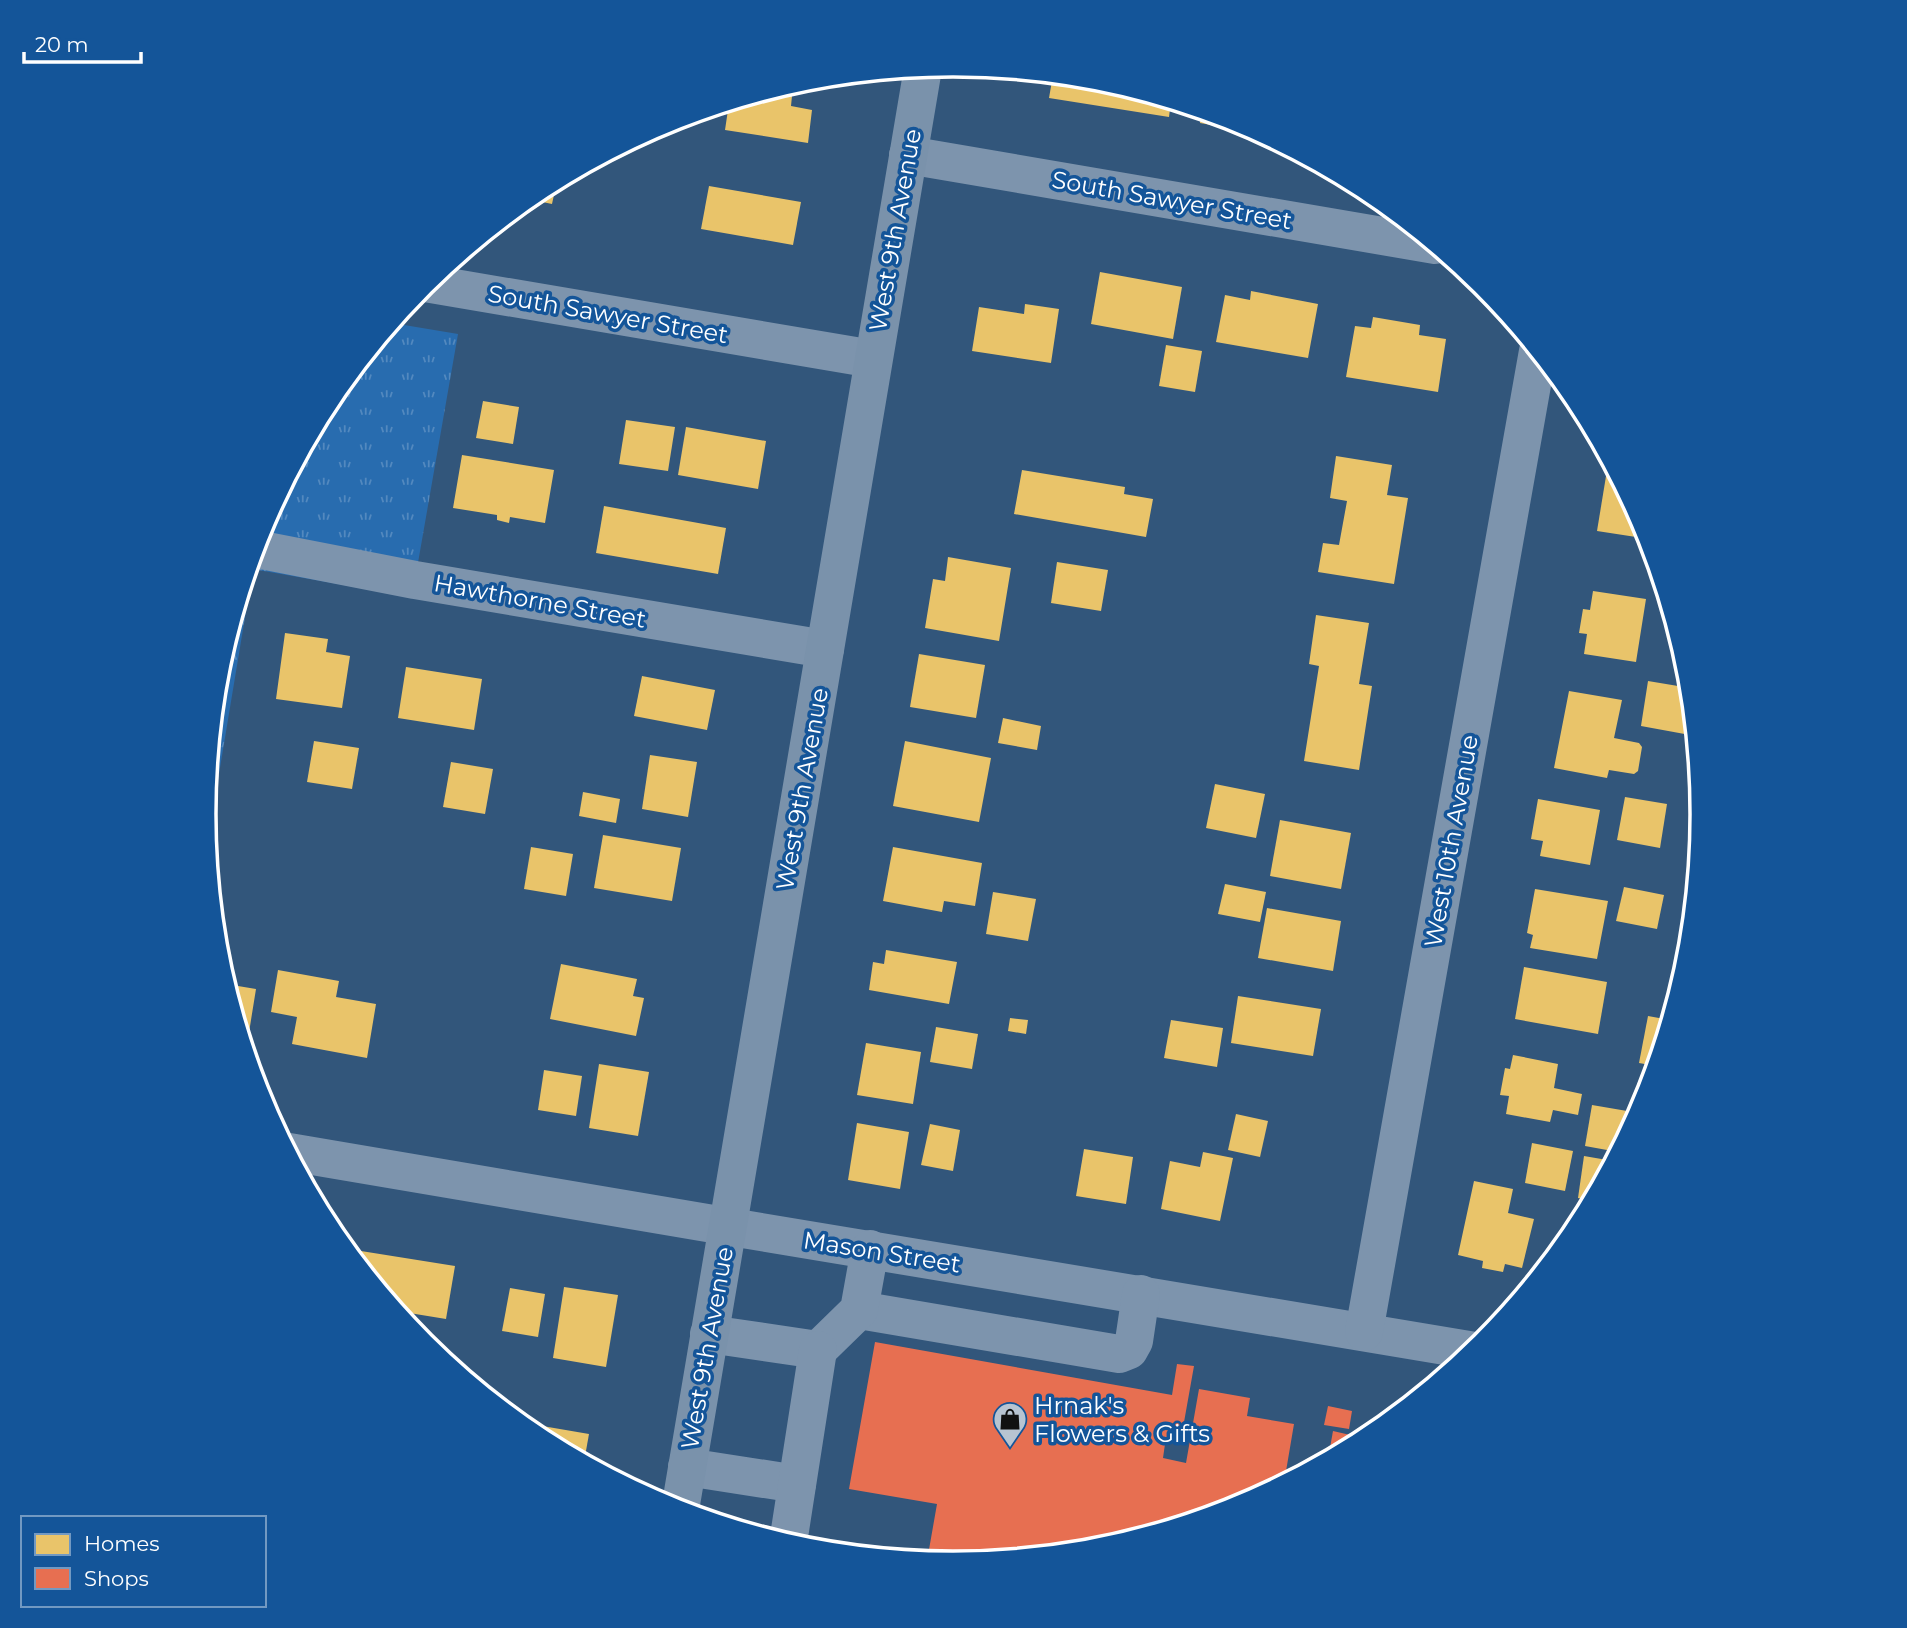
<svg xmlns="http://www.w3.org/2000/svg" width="1907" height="1628" viewBox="0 0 1907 1628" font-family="Montserrat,sans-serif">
	<defs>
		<pattern id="grass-tufts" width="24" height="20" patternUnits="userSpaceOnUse" patternTransform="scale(1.75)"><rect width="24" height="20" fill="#286caf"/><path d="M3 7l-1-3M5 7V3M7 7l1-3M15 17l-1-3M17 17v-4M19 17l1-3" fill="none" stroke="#5389bf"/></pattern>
	</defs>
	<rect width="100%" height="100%" fill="#32567b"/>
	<path fill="url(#grass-tufts)" d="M392,323L458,334L412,597L253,569L207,846L204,814L219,667L261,527L331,397Z"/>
	<g fill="#e9c46a">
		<path d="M1053,75L1100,79L1171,101L1169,117L1049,98Z"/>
		<path d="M765,92L792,96L791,106L812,110L808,143L725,130L729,103L742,99L755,101L756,95Z"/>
		<path d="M1202,110L1241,122L1262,134L1200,123Z"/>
		<path d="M557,181L552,204L528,199L538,191Z"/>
		<path d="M709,186L801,202L793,245L701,229Z"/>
		<path d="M1100,272L1182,287L1173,339L1091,324Z"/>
		<path d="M1251,291L1318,304L1308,358L1216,342L1225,295L1250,300Z"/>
		<path d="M1025,304L1059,309L1051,363L972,351L979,307L1024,314Z"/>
		<path d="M1373,317L1420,325L1419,335L1446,339L1438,392L1346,377L1355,326L1371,328Z"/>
		<path d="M1166,345L1202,351L1195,392L1159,386Z"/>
		<path d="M483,401L519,407L513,444L476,438Z"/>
		<path d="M626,420L675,427L668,471L619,464Z"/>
		<path d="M686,427L766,441L758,489L678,475Z"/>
		<path d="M462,455L554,470L545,523L510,517L509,523L497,520V515L453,508Z"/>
		<path d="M1336,456L1392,465L1387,495L1408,498L1394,584L1318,572L1323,543L1339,545L1347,501L1330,498Z"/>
		<path d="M1609,458L1646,528L1649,539L1597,531Z"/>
		<path d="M1022,470L1125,487L1124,494L1153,499L1146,537L1014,514Z"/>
		<path d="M604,506L726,528L718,574L596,553Z"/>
		<path d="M948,557L1011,568L999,641L925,628L933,579L945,581Z"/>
		<path d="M1057,562L1108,570L1101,611L1051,603Z"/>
		<path d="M1662,580L1670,606L1658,604Z"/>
		<path d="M1593,591L1646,599L1636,662L1584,654L1587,634L1579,633L1583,609L1590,610Z"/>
		<path d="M1316,615L1369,623L1359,684L1372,686L1359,770L1304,761L1319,666L1309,664Z"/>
		<path d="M285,633L328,639L326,652L350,656L342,708L276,699Z"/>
		<path d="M919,654L985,665L976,718L910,707Z"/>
		<path d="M406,667L482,679L474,730L398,718Z"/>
		<path d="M642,676L715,690L707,730L634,716Z"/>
		<path d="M1648,681L1690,688L1693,715L1690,735L1641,726Z"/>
		<path d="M1569,691L1622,700L1614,738L1639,743L1642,747L1638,771L1634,774L1609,770L1607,778L1554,768Z"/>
		<path d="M1003,718L1041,726L1037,750L998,743Z"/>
		<path d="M314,741L359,748L352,789L307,782Z"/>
		<path d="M905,741L991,758L979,822L893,806Z"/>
		<path d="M650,755L697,762L688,817L642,809Z"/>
		<path d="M451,762L493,769L485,814L443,807Z"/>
		<path d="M1215,784L1265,794L1256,838L1206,828Z"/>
		<path d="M583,792L620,799L616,823L579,816Z"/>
		<path d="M1625,797L1667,804L1660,848L1617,840Z"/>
		<path d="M1538,799L1600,810L1590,865L1540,856L1543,841L1531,839Z"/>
		<path d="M1280,820L1351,833L1341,889L1270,876Z"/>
		<path d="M603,835L681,848L672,901L594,888Z"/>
		<path d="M531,847L573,854L566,896L524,889Z"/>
		<path d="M893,847L982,863L975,906L944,901L942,912L883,901Z"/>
		<path d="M1225,884L1266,892L1260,922L1218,914Z"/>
		<path d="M1624,887L1664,895L1657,929L1616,921Z"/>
		<path d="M1535,889L1608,901L1597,959L1530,948L1533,935L1527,933Z"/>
		<path d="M993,892L1036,899L1028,941L986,934Z"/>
		<path d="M1267,908L1341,921L1333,971L1258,958Z"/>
		<path d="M886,950L957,962L949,1004L869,990L873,962L884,964Z"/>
		<path d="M561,964L637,979L633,996L644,998L636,1036L550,1019Z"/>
		<path d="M1524,967L1607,982L1598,1034L1515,1019Z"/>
		<path d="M278,970L339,981L336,997L376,1004L367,1058L292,1044L297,1017L271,1012Z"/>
		<path d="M226,984L256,989L246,1051L245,1047Z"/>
		<path d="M1238,996L1321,1009L1313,1056L1231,1043Z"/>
		<path d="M1648,1016L1670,1020L1656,1066L1639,1063Z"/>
		<path d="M1010,1018L1028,1020L1026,1034L1008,1031Z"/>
		<path d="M1171,1020L1223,1028L1217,1067L1164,1058Z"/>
		<path d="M936,1027L978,1034L972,1069L930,1062Z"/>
		<path d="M866,1043L921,1052L913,1104L857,1095Z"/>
		<path d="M1513,1055L1558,1064L1554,1088L1582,1094L1578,1115L1553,1110L1550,1122L1506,1114L1509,1096L1500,1095L1505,1068L1510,1069Z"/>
		<path d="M599,1064L649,1072L638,1136L589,1128Z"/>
		<path d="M544,1070L582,1076L576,1116L538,1110Z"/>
		<path d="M1592,1105L1633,1112L1630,1131L1618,1152L1585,1146Z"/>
		<path d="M1236,1114L1268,1121L1260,1157L1228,1150Z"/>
		<path d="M857,1123L909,1132L900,1189L848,1180Z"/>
		<path d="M930,1124L960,1130L953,1171L921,1165Z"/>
		<path d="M1532,1143L1573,1151L1565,1191L1525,1183Z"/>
		<path d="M1084,1149L1133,1157L1126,1204L1076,1196Z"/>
		<path d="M1203,1152L1233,1158L1220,1221L1161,1209L1170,1161L1200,1167Z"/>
		<path d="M1584,1156L1613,1161L1592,1201L1578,1198Z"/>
		<path d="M1474,1181L1513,1189L1508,1213L1534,1219L1522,1268L1505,1264L1503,1272L1482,1268L1483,1261L1458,1255Z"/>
		<path d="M361,1251L455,1266L446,1319L397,1311L359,1265Z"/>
		<path d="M564,1287L618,1295L606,1367L553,1358Z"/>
		<path d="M510,1288L545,1294L538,1337L502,1331Z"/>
		<path d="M519,1422L589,1434L584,1462L537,1437Z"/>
	</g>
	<g fill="#e76f51">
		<path d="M875,1342L1172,1395L1177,1364L1194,1366L1181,1439L1166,1437L1163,1458L1186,1463L1199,1389L1250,1398L1247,1416L1294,1424L1284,1483L1240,1506L1099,1549L953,1563L927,1561L937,1504L849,1489Z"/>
		<path d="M1328,1406L1352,1411L1349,1429L1324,1425Z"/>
		<path d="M1333,1431L1359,1437L1357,1444L1328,1459Z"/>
	</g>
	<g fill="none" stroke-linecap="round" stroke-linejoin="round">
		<g stroke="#7d94ad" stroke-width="38">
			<path d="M908,155L1435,245"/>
			<path d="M425,283L873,359"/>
			<path d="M256,549L415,580L825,649"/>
			<path d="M289,1152C684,1220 1080,1285 1475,1351"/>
			<path d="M859,1310L1119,1354L1129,1350L1134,1341L1141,1294"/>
			<path d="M1364,1332L1538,351"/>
			<path d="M709,1334L818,1350L859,1310L870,1249"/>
			<path d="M687,1467L797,1484"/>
			<path d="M788,1543L818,1350"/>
		</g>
		<path stroke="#7a92ab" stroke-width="38" d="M680,1510L923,68"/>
	</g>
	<defs>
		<symbol id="shop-pin" viewBox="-11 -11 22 30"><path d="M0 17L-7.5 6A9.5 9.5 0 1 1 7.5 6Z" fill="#b7c4d1" stroke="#145599"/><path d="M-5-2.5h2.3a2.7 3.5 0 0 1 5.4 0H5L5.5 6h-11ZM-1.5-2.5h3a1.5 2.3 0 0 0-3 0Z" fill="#111"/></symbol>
	</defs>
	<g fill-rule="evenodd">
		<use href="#shop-pin" x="991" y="1400" width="38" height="52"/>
	</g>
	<g text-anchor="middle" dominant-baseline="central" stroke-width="7" stroke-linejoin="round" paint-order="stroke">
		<g font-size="24" fill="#fff" stroke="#145599">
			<text transform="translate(1172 200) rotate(10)">South Sawyer Street</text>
			<text transform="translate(895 230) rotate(-80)">West 9th Avenue</text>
			<text transform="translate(608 314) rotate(10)">South Sawyer Street</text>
			<text transform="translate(540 601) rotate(10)">Hawthorne Street</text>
			<text transform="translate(802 789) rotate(-80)">West 9th Avenue</text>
			<text transform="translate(1451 841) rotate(-80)">West 10th Avenue</text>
			<text transform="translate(882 1252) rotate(9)">Mason Street</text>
			<text transform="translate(707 1348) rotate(-80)">West 9th Avenue</text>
		</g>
		<g font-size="24" fill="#fff" stroke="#145599" text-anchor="start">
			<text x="1034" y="1405">Hrnak's<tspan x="1034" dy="28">Flowers &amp; Gifts</tspan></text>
		</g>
	</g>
	<path d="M0 0H1907V1628H0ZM216 814a737 737 0 1 1 1474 0a737 737 0 1 1-1474 0Z" fill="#145599" fill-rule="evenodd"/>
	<path fill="none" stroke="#fff" stroke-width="3.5" d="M216 814a737 737 0 1 1 1474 0a737 737 0 1 1-1474 0Z"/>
	<rect x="21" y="1516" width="245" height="91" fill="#145599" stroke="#7299c2" stroke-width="2"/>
	<rect x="35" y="1534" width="35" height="21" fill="#e9c46a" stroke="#7299c2" stroke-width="2"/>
	<text x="84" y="1551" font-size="21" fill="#ffffff">Homes</text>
	<rect x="35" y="1568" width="35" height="21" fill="#e76f51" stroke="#7299c2" stroke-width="2"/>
	<text x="84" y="1586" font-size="21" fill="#ffffff">Shops</text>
	<path d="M24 52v10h117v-10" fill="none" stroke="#ffffff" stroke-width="3.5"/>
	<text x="35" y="52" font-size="21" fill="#ffffff" stroke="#145599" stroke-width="5" paint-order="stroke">20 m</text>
</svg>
